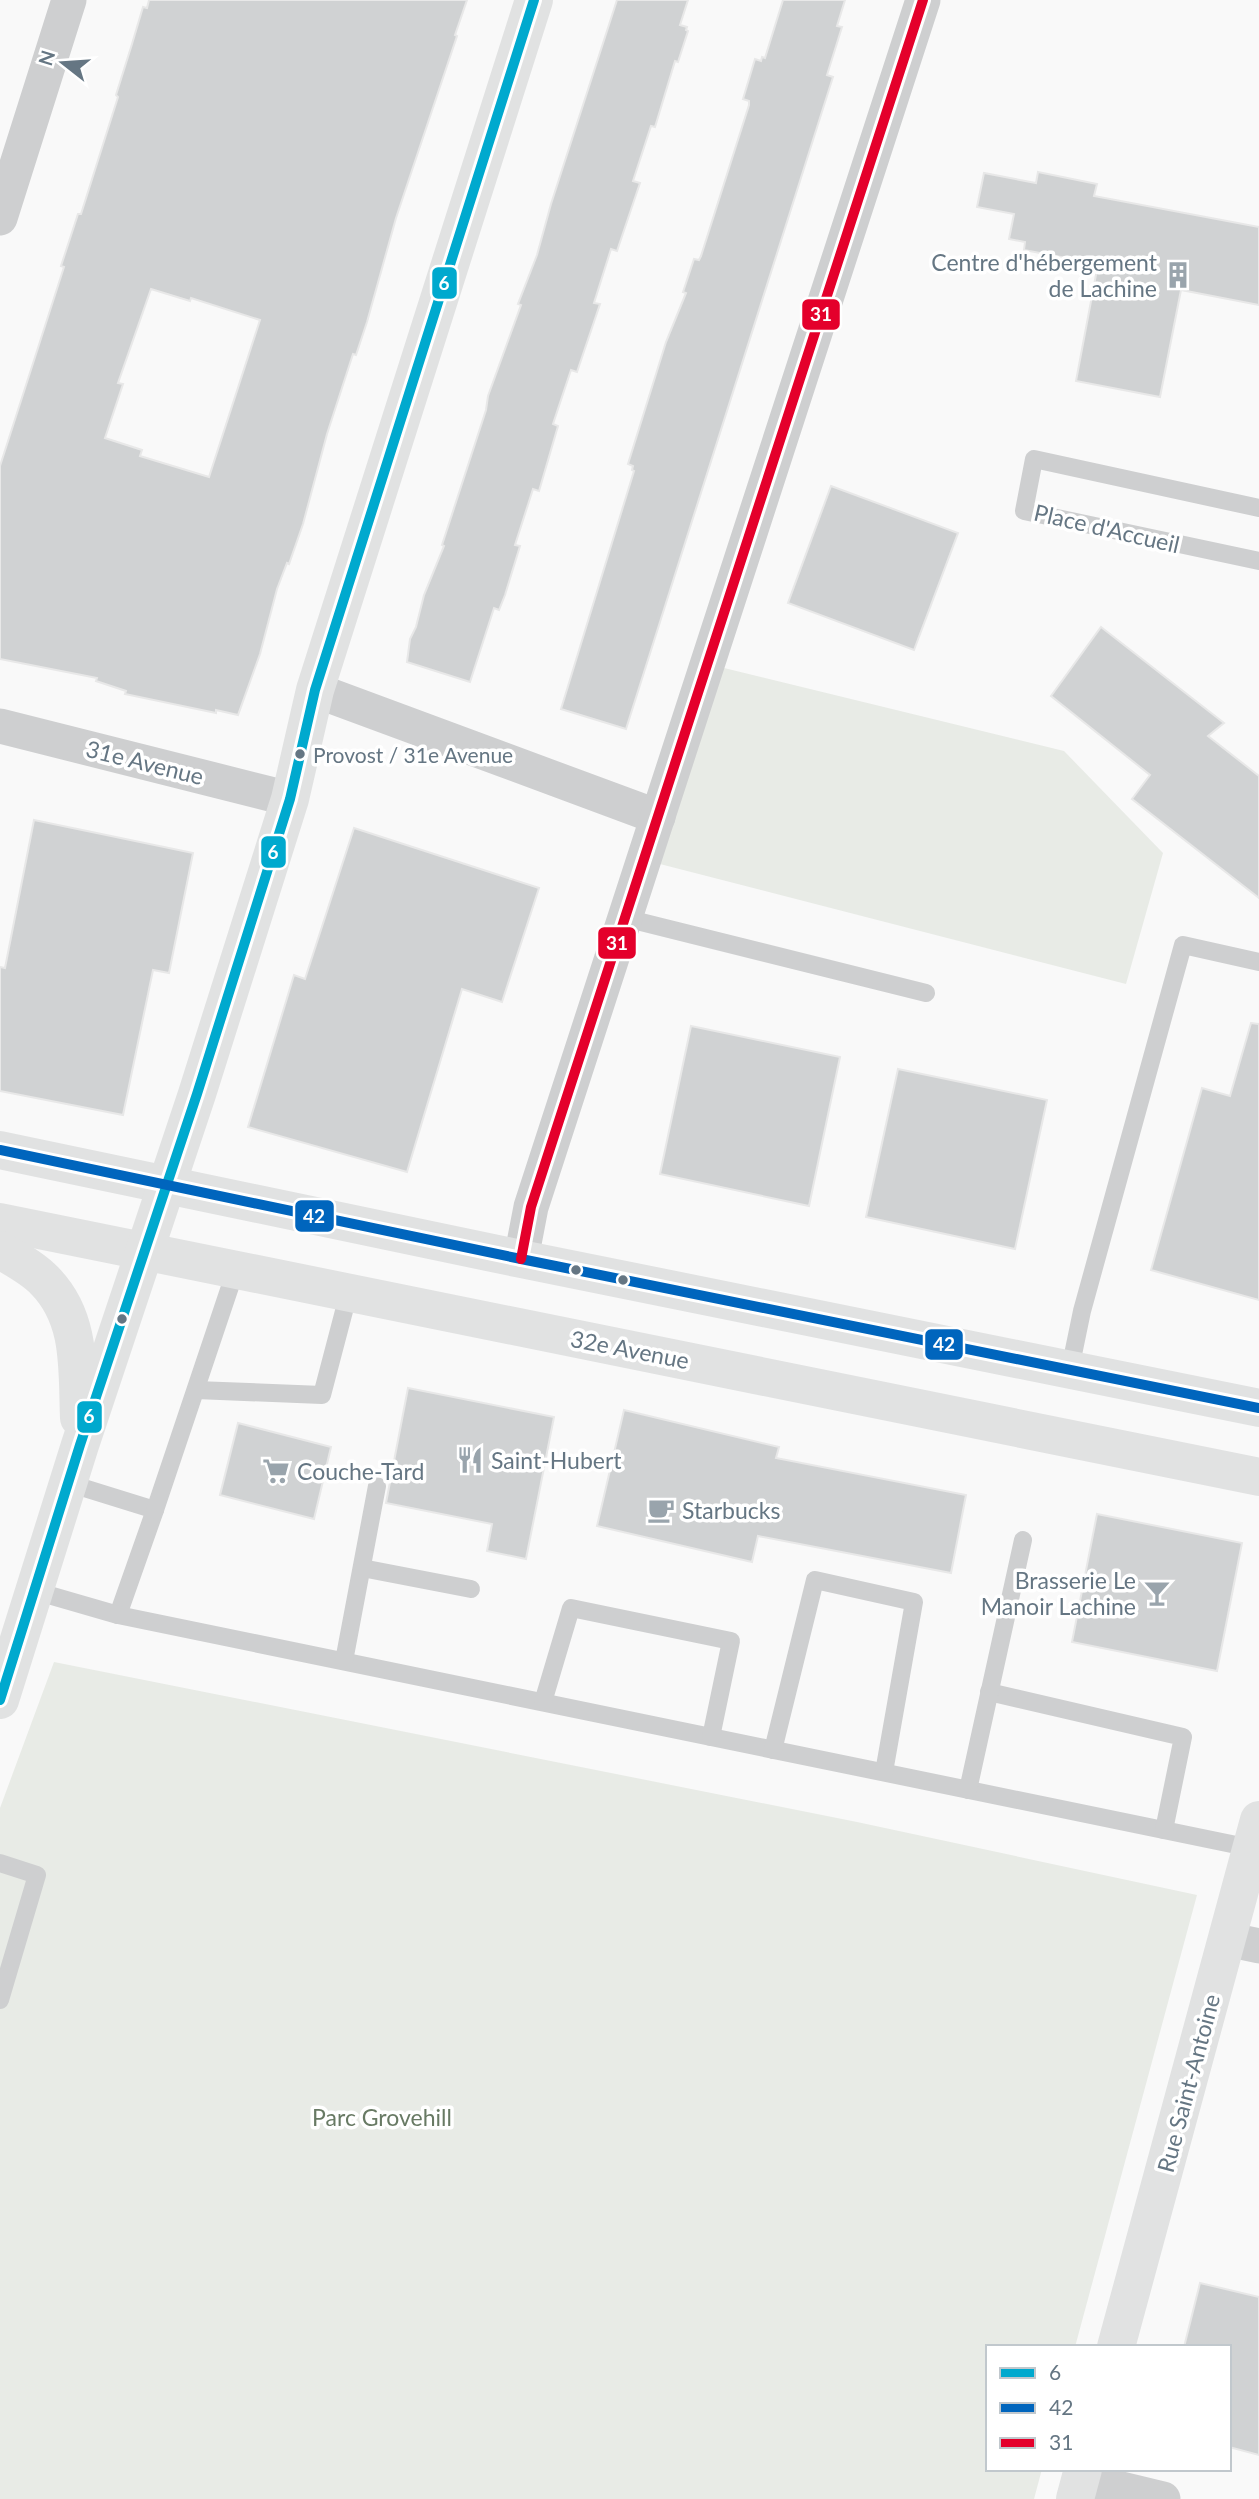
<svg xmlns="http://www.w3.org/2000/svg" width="1259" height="2499" viewBox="0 0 1259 2499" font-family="Lato,sans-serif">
	<rect width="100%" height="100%" fill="#f9f9f9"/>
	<g fill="#e8ebe6">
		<path d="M720,667L1064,751L1163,853L1126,984L656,863Z"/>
		<path d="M54,1662L857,1822L1197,1895L1075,2347H988V2469H1042L1034,2499H0V1808Z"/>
	</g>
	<g fill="#d0d2d3" stroke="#e8e8e8" stroke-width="2" fill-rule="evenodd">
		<path d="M149,0H467L455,35L457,36L396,218L367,322L356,355L353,354L327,434L303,524L289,564L287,563L277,589L260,654L238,715L216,710V713L125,694L126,691L96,681L97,678L0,659V466L64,267L61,266L78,214H81L118,97L116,95L132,44L143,7L147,8ZM151,289L190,301L191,298L260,320L209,477L140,456L142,450L105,438L123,384L118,383Z"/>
		<path d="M617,0H688L680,25L687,27L686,30L688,31L678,62L675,61L655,127L651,126L633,181L640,183L617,251L611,249L594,303L600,304L577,372L571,370L553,424L558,426L539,491L533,489L515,545L520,546L505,595L499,610L494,608L470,682L407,662L410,639L416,627L424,595L444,546L442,545L486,410L488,396L521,305L518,304L537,255L551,204Z"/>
		<path d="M783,0H845L837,26L842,27L827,75L833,77L626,729L561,709L634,471L632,470L633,466L628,464L666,342L686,293L683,292L694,259L699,260L701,256L749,105V101L743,99L755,59L761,61L762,57L765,58Z"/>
		<path d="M1038,172L1097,184L1094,196L1259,227V305L1181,290L1160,397L1076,381L1098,264L1024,250L1025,242L1009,239L1014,214L977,207L984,173L1036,183Z"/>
		<path d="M831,486L958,533L914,650L788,603Z"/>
		<path d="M1101,627L1224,723L1208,736L1259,776V898L1132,799L1150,775L1051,696Z"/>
		<path d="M34,820L193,853L169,973L153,970L123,1115L0,1091V967L5,968Z"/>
		<path d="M354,828L539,888L502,1002L462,989L407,1172L248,1127L294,975L305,979Z"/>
		<path d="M1251,1023L1259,1024V1300L1151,1270L1202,1088L1230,1096Z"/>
		<path d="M691,1026L840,1057L809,1206L660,1174Z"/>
		<path d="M898,1069L1047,1100L1015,1249L866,1217Z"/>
		<path d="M408,1388L554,1417L526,1559L487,1551L492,1524L386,1503Z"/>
		<path d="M624,1410L779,1447L776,1458L966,1495L951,1573L758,1536L752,1562L597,1526Z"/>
		<path d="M238,1423L331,1447L314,1519L220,1495Z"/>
		<path d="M1097,1514L1242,1543L1217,1671L1072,1642Z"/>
		<path d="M1200,2283L1259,2297V2455L1229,2447V2347H1184Z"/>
	</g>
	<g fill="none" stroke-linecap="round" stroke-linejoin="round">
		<g stroke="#cecfd0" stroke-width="18">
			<path d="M1259,508L1034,459L1024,511L1259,561"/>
			<path d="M625,918L926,993"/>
			<path d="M1070,1369L1082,1311L1183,945L1259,962"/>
			<path d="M196,1390L322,1395L349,1292"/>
			<path d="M68,1483L155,1510L118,1615"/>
			<path d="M155,1510L236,1269"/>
			<path d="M362,1568L471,1589"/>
			<path d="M35,1591L118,1615L1251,1848"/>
			<path d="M344,1661L377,1486"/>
			<path d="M989,1692L1183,1737L1164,1830"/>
			<path d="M543,1702L571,1608L731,1641L711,1737"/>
			<path d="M773,1750L815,1580L914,1602L884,1772"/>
			<path d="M968,1790L1023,1540"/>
			<path d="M0,1863L37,1875L0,2000"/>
		</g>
		<g stroke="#cecfd0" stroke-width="35">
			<path d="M0,218L69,0"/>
			<path d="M315,690L658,817"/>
			<path d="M0,726L290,799"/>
			<path d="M521,1259L531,1207L923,0"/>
			<path d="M1226,1939L1259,1946"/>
			<path d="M1080,2479L1163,2499"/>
		</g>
		<g stroke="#e1e2e2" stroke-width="38">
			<path d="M0,1150L521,1259L1259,1408"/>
			<path d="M0,1222L1259,1477"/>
			<path d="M0,1250C15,1259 33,1268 45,1281C82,1319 77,1369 79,1418"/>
			<path d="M0,1700L80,1445L197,1094L290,799L315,690L534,0"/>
			<path d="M1116,2347L1259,1820"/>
			<path d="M1075,2499L1083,2469"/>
		</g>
		<defs>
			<path id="bus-1" d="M0,1700L80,1445L197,1094L290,799L315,690L534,0"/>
			<path id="bus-2" d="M0,1150L521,1259L1259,1408"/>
			<path id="bus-3" d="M521,1259L531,1207L923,0"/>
		</defs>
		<use href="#bus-1" stroke="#fff" stroke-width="16"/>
		<use href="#bus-2" stroke="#fff" stroke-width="16"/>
		<use href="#bus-3" stroke="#fff" stroke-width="16"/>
		<use href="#bus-1" stroke="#00a9ce" stroke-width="10"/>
		<use href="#bus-2" stroke="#0065bd" stroke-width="10"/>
		<use href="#bus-3" stroke="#e4002b" stroke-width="10"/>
	</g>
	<defs>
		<symbol id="building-bare" viewBox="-9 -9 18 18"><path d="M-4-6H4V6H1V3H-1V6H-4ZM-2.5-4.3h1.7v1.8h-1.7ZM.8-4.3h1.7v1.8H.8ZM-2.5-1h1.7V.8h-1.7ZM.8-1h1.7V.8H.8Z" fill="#99a4ac" stroke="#fff" stroke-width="2.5" paint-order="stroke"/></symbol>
		<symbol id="restaurant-bare" viewBox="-9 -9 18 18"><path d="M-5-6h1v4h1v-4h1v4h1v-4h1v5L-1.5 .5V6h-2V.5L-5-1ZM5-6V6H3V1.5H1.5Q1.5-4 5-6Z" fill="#99a4ac" stroke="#fff" stroke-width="2.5" paint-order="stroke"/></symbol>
		<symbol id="supermarket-bare" viewBox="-9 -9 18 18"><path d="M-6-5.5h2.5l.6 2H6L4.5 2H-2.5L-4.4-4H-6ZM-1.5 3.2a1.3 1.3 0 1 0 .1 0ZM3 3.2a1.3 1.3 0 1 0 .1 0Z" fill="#99a4ac" stroke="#fff" stroke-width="2.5" paint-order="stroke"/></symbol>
		<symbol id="cafe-bare" viewBox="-9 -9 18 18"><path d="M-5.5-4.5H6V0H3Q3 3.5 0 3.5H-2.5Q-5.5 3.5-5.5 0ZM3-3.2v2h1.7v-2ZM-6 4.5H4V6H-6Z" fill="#99a4ac" stroke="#fff" stroke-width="2.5" paint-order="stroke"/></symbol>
		<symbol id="bar-bare" viewBox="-9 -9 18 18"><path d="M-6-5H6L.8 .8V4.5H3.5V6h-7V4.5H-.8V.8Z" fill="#99a4ac" stroke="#fff" stroke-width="2.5" paint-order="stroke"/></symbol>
	</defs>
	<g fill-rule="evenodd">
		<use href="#building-bare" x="1159" y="256" width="38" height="38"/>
		<use href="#restaurant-bare" x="451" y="1441" width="38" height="38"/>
		<use href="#supermarket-bare" x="257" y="1452" width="38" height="38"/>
		<use href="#cafe-bare" x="642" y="1491" width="38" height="38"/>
		<use href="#bar-bare" x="1138" y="1574" width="38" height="38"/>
	</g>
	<g fill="#657683" stroke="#fff" stroke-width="2.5">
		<circle cx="300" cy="754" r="6"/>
		<circle cx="576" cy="1270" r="6"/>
		<circle cx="623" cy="1280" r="6"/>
		<circle cx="122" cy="1319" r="6"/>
	</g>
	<g text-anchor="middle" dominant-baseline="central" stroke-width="7" stroke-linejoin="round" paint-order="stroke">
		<g font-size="21" fill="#657683" stroke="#fff" text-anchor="start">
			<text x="313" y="754">Provost / 31e Avenue</text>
		</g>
		<g font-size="23" fill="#657683" stroke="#fff" text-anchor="start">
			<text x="1157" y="262" text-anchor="end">Centre d'hébergement<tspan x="1157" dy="26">de Lachine</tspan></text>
			<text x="491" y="1460">Saint-Hubert</text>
			<text x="297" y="1471">Couche-Tard</text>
			<text x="682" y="1510">Starbucks</text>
			<text x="1136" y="1580" text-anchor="end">Brasserie Le<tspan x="1136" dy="26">Manoir Lachine</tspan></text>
		</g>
		<g font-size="23" fill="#657683" stroke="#fff">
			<text transform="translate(1107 528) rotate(13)">Place d'Accueil</text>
			<text transform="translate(145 762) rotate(14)">31e Avenue</text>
			<text transform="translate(630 1349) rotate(11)">32e Avenue</text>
			<text transform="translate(1188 2083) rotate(-75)">Rue Saint-Antoine</text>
		</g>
		<g font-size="23" fill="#687a64" stroke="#fff">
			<text x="382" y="2117">Parc Grovehill</text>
		</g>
	</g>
	<g stroke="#fff" stroke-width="2.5">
		<rect x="431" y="266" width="27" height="34" rx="7" fill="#00a9ce"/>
		<rect x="801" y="298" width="40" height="33" rx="7" fill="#e4002b"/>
		<rect x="260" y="835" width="27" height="34" rx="7" fill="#00a9ce"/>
		<rect x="597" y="926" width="40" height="34" rx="7" fill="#e4002b"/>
		<rect x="294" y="1199" width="41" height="34" rx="7" fill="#0065bd"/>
		<rect x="924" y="1328" width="40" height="33" rx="7" fill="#0065bd"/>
		<rect x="76" y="1400" width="27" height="34" rx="7" fill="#00a9ce"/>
	</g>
	<g font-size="19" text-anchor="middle" font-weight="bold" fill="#fff">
		<text x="444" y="290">6</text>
		<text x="821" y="321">31</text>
		<text x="273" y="859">6</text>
		<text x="617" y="950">31</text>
		<text x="314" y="1223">42</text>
		<text x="944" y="1351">42</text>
		<text x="89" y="1423">6</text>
	</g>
	<rect x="986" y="2345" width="245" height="126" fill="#ffffff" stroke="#c1c8cd" stroke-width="2"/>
	<rect x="1000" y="2368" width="35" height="10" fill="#00a9ce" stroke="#c1c8cd" stroke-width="2"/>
	<text x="1049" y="2380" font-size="21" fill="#657683">6</text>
	<rect x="1000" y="2403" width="35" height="10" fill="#0065bd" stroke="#c1c8cd" stroke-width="2"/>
	<text x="1049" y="2415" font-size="21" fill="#657683">42</text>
	<rect x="1000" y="2438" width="35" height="10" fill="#e4002b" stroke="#c1c8cd" stroke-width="2"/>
	<text x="1049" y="2450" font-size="21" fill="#657683">31</text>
	<g transform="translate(63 63) rotate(287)" stroke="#ffffff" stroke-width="5" paint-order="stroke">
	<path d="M0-5L12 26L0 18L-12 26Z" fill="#657683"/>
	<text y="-10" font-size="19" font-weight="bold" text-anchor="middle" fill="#657683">N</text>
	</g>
</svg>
